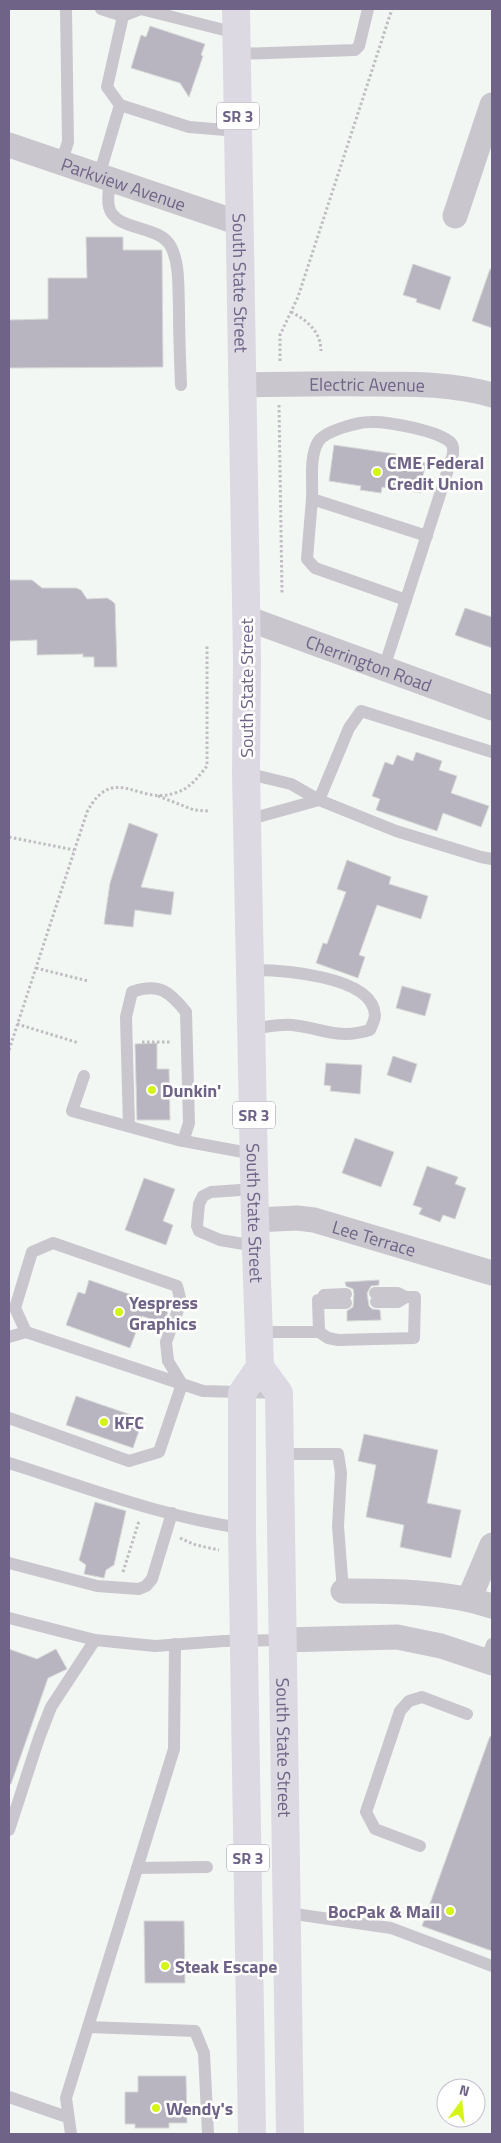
<svg xmlns="http://www.w3.org/2000/svg" width="501" height="2143" viewBox="0 0 501 2143" font-family="'Titillium Web',sans-serif">
	<rect width="100%" height="100%" fill="#f3f7f3"/>
	<g fill="#b8b5c1" stroke="#d6d8d6">
		<path d="M150,26L205,44L201,55L203,56L189,97L180,83L131,68L141,35L146,37Z"/>
		<path d="M86,237H123V250H162L163,367L9,368V320L48,319V278H87Z"/>
		<path d="M413,264L451,277L440,310L416,302L417,299L403,295Z"/>
		<path d="M490,269L492,270V328L472,321Z"/>
		<path d="M334,445L396,454V458L425,463L421,493L382,487L381,493L360,490L361,486L329,481Z"/>
		<path d="M9,580H32L42,588H76L81,590L87,599L107,598L112,601L115,604L117,667H94V657H83V654L37,655V640L9,641Z"/>
		<path d="M465,608L492,617V648L455,635Z"/>
		<path d="M416,752L442,761L439,770L457,776L451,793L489,806L481,827L443,813L437,831L376,810L380,799L372,796L385,762L393,765L397,755L413,761Z"/>
		<path d="M129,823L158,834L141,887L174,892L171,915L135,910L133,927L104,924L110,883Z"/>
		<path d="M347,860L391,877L389,884L428,896L421,919L377,905L359,955L365,957L358,978L316,963L323,943L327,944L346,892L337,889Z"/>
		<path d="M402,986L431,994L425,1016L396,1008Z"/>
		<path d="M157,1043V1069H169L170,1120H137L135,1044Z"/>
		<path d="M393,1056L417,1064L411,1083L387,1075Z"/>
		<path d="M326,1063L362,1065L360,1094L330,1091L331,1086L324,1085Z"/>
		<path d="M355,1138L394,1152L381,1187L342,1173Z"/>
		<path d="M427,1166L458,1177L455,1184L466,1188L455,1219L443,1215L440,1222L419,1214L422,1208L413,1205Z"/>
		<path d="M144,1178L175,1189L163,1221L173,1225L166,1245L125,1230Z"/>
		<path d="M89,1280L169,1308L164,1324L142,1316L130,1348L66,1325L78,1292L85,1294Z"/>
		<path d="M379,1280V1285L371,1286L367,1293L369,1306L372,1309L380,1310L381,1320L347,1321V1311L353,1307L354,1294L353,1289L346,1286L345,1282Z"/>
		<path d="M76,1396L143,1419L133,1448L66,1425Z"/>
		<path d="M364,1434L438,1450L427,1503L461,1510L451,1558L400,1547L404,1525L366,1517L376,1465L358,1461Z"/>
		<path d="M95,1502L126,1511L114,1565L106,1570L104,1578L84,1574L86,1565L79,1560Z"/>
		<path d="M9,1649L37,1659L56,1649L67,1669L48,1678L11,1784H9Z"/>
		<path d="M490,1736L492,1737V1951L422,1926Z"/>
		<path d="M144,1921H184L185,1983H145Z"/>
		<path d="M138,2076H186L187,2123H169V2128H135V2124H125V2092H138Z"/>
	</g>
	<g fill="none" stroke-linecap="round" stroke-linejoin="round">
		<g stroke="#bfbdc2" stroke-width="3" stroke-dasharray="2.5 2.5" stroke-linecap="butt">
			<path d="M291,312C307,320 321,332 321,351"/>
			<path d="M280,361V335L298,297L392,9"/>
			<path d="M279,405L282,593"/>
			<path d="M158,796L194,810L208,811"/>
			<path d="M9,837L74,850"/>
			<path d="M36,968L88,981"/>
			<path d="M17,1024L79,1043"/>
			<path d="M142,1042H171"/>
			<path d="M9,1050L87,812C114,762 138,806 175,793C190,789 198,777 207,766V645"/>
			<path d="M204,1094H216"/>
			<path d="M180,1538L196,1545L219,1550"/>
			<path d="M123,1572L139,1521"/>
		</g>
		<g stroke="#c9c6cd" stroke-width="12">
			<path d="M101,9L123,16"/>
			<path d="M237,54L355,50L359,46L368,9"/>
			<path d="M120,105L107,87L123,16L141,9L236,33"/>
			<path d="M61,163L68,142L66,9"/>
			<path d="M99,176L120,105L189,127L238,131"/>
			<path d="M110,180C109,189 107,198 109,207C115,232 160,224 171,247C180,264 178,289 179,308C179,334 180,360 181,385"/>
			<path d="M312,499C313,481 309,458 318,442C324,431 358,422 370,422C387,421 440,431 451,443C454,446 453,450 453,454L384,668"/>
			<path d="M406,600L315,568L307,559L312,499L427,536"/>
			<path d="M492,752L361,711L349,728L319,800L396,831L481,857L492,859"/>
			<path d="M246,773L291,784L319,800L247,820"/>
			<path d="M251,970C279,970 373,975 375,1015C375,1020 372,1025 370,1030C337,1040 323,1028 292,1025C279,1024 265,1027 252,1029"/>
			<path d="M84,1076L72,1111L178,1140L254,1154"/>
			<path d="M129,1126L126,1017L132,992C159,982 170,992 186,1012L189,1123L183,1141"/>
			<path d="M255,1189L211,1192L203,1196L199,1204L197,1226L199,1231L220,1240L256,1246"/>
			<path d="M322,1299L325,1303H346"/>
			<path d="M376,1302H398L406,1297"/>
			<path d="M259,1332H319L328,1338L338,1340L414,1338L415,1297H406L398,1293H375"/>
			<path d="M319,1332L318,1300L322,1299L324,1295L346,1294"/>
			<path d="M9,1337L26,1332L203,1391L279,1393"/>
			<path d="M9,1418L129,1461L159,1452L182,1384L168,1361L166,1342L181,1302L177,1286L53,1243L32,1252L15,1308L26,1332"/>
			<path d="M280,1454H338L341,1473L338,1526L343,1591"/>
			<path d="M9,1463C85,1487 162,1517 242,1528"/>
			<path d="M9,1563L97,1586L139,1589L146,1586L152,1579L172,1513"/>
			<path d="M9,1618L95,1640"/>
			<path d="M486,1660L492,1644"/>
			<path d="M9,1830L39,1738L51,1707L95,1640L155,1646L224,1641L283,1640"/>
			<path d="M420,1846L375,1829L366,1812L400,1711L409,1701L422,1697L467,1714"/>
			<path d="M137,1868L207,1867"/>
			<path d="M288,1913L391,1928L492,1966"/>
			<path d="M88,2027L195,2031L204,2053L208,2134"/>
			<path d="M9,2097L67,2117"/>
			<path d="M71,2134L66,2098L174,1749L175,1644"/>
		</g>
		<g stroke="#c9c6cd" stroke-width="25">
			<path id="s1" d="M9,145L239,223"/>
			<path d="M455,216L492,105"/>
			<path id="s2" d="M241,385C286,384 330,383 375,384C414,384 454,384 492,395"/>
			<path id="s3" d="M246,618L492,708"/>
			<path id="s4" d="M255,1220L297,1218L314,1220L492,1273"/>
			<path d="M343,1591C392,1591 446,1591 492,1606"/>
			<path d="M469,1599L492,1545"/>
			<path d="M283,1640L397,1637L441,1646L492,1663"/>
		</g>
		<g stroke="#dcd9e2" stroke-width="28">
			<path id="s5" d="M236,9L247,659L246,773L255,1220L260,1367L279,1393L290,2134"/>
			<path d="M252,2134L242,1528V1393L260,1367"/>
		</g>
	</g>
	<g fill="#d6f416" stroke="#fff" stroke-width="2">
		<circle cx="377" cy="472" r="5"/>
		<circle cx="152" cy="1090" r="5"/>
		<circle cx="119" cy="1312" r="5"/>
		<circle cx="104" cy="1422" r="5"/>
		<circle cx="450" cy="1911" r="5"/>
		<circle cx="165" cy="1966" r="5"/>
		<circle cx="156" cy="2108" r="5"/>
	</g>
	<g text-anchor="middle" dominant-baseline="central" stroke-width="5" stroke-linejoin="round" paint-order="stroke">
		<g fill="#fff" stroke="#9a92ab" stroke-width="1">
			<rect x="217" y="102.5" width="42" height="27" rx="4"/>
			<rect x="233" y="1101.5" width="42" height="27" rx="4"/>
			<rect x="227" y="1844.5" width="42" height="27" rx="4"/>
		</g>
		<g font-size="16" font-weight="bold" fill="#6f6387">
			<text x="238" y="116">SR 3</text>
			<text x="254" y="1115">SR 3</text>
			<text x="248" y="1858">SR 3</text>
		</g>
		<g font-size="18" fill="#6f6387" stroke="#fff">
			<text stroke="none"><textPath href="#s1" startOffset="121">Parkview Avenue</textPath></text>
			<text stroke="none"><textPath href="#s5" startOffset="274">South State Street</textPath></text>
			<text stroke="none"><textPath href="#s2" startOffset="126">Electric Avenue</textPath></text>
			<text stroke="none"><textPath href="#s3" startOffset="131">Cherrington Road</textPath></text>
			<text transform="translate(246 688) rotate(-90)">South State Street</text>
			<text stroke="none"><textPath href="#s5" startOffset="1204">South State Street</textPath></text>
			<text stroke="none"><textPath href="#s4" startOffset="122">Lee Terrace</textPath></text>
			<text stroke="none"><textPath href="#s5" startOffset="1745">South State Street</textPath></text>
		</g>
		<g font-size="18" font-weight="bold" fill="#6f6387" stroke="#fff" text-anchor="start">
			<text x="387" y="462">CME Federal<tspan x="387" dy="21">Credit Union</tspan></text>
			<text x="162" y="1090">Dunkin'</text>
			<text x="129" y="1302">Yespress<tspan x="129" dy="21">Graphics</tspan></text>
			<text x="114" y="1422">KFC</text>
			<text x="440" y="1911" text-anchor="end">BocPak &amp; Mail</text>
			<text x="175" y="1966">Steak Escape</text>
			<text x="166" y="2108">Wendy's</text>
		</g>
	</g>
	<rect width="501" height="2143" fill="none" stroke="#6f6387" stroke-width="20"/>
	<g transform="translate(461 2103) rotate(15)"><circle r="24" fill="#ffffff" stroke="#c5c1cf"/>
	<path d="M0-4L9 19L0 12L-9 19Z" fill="#d6f416"/>
	<text y="-8" font-size="14" font-weight="bold" text-anchor="middle" fill="#6f6387">N</text>
	</g>
</svg>
